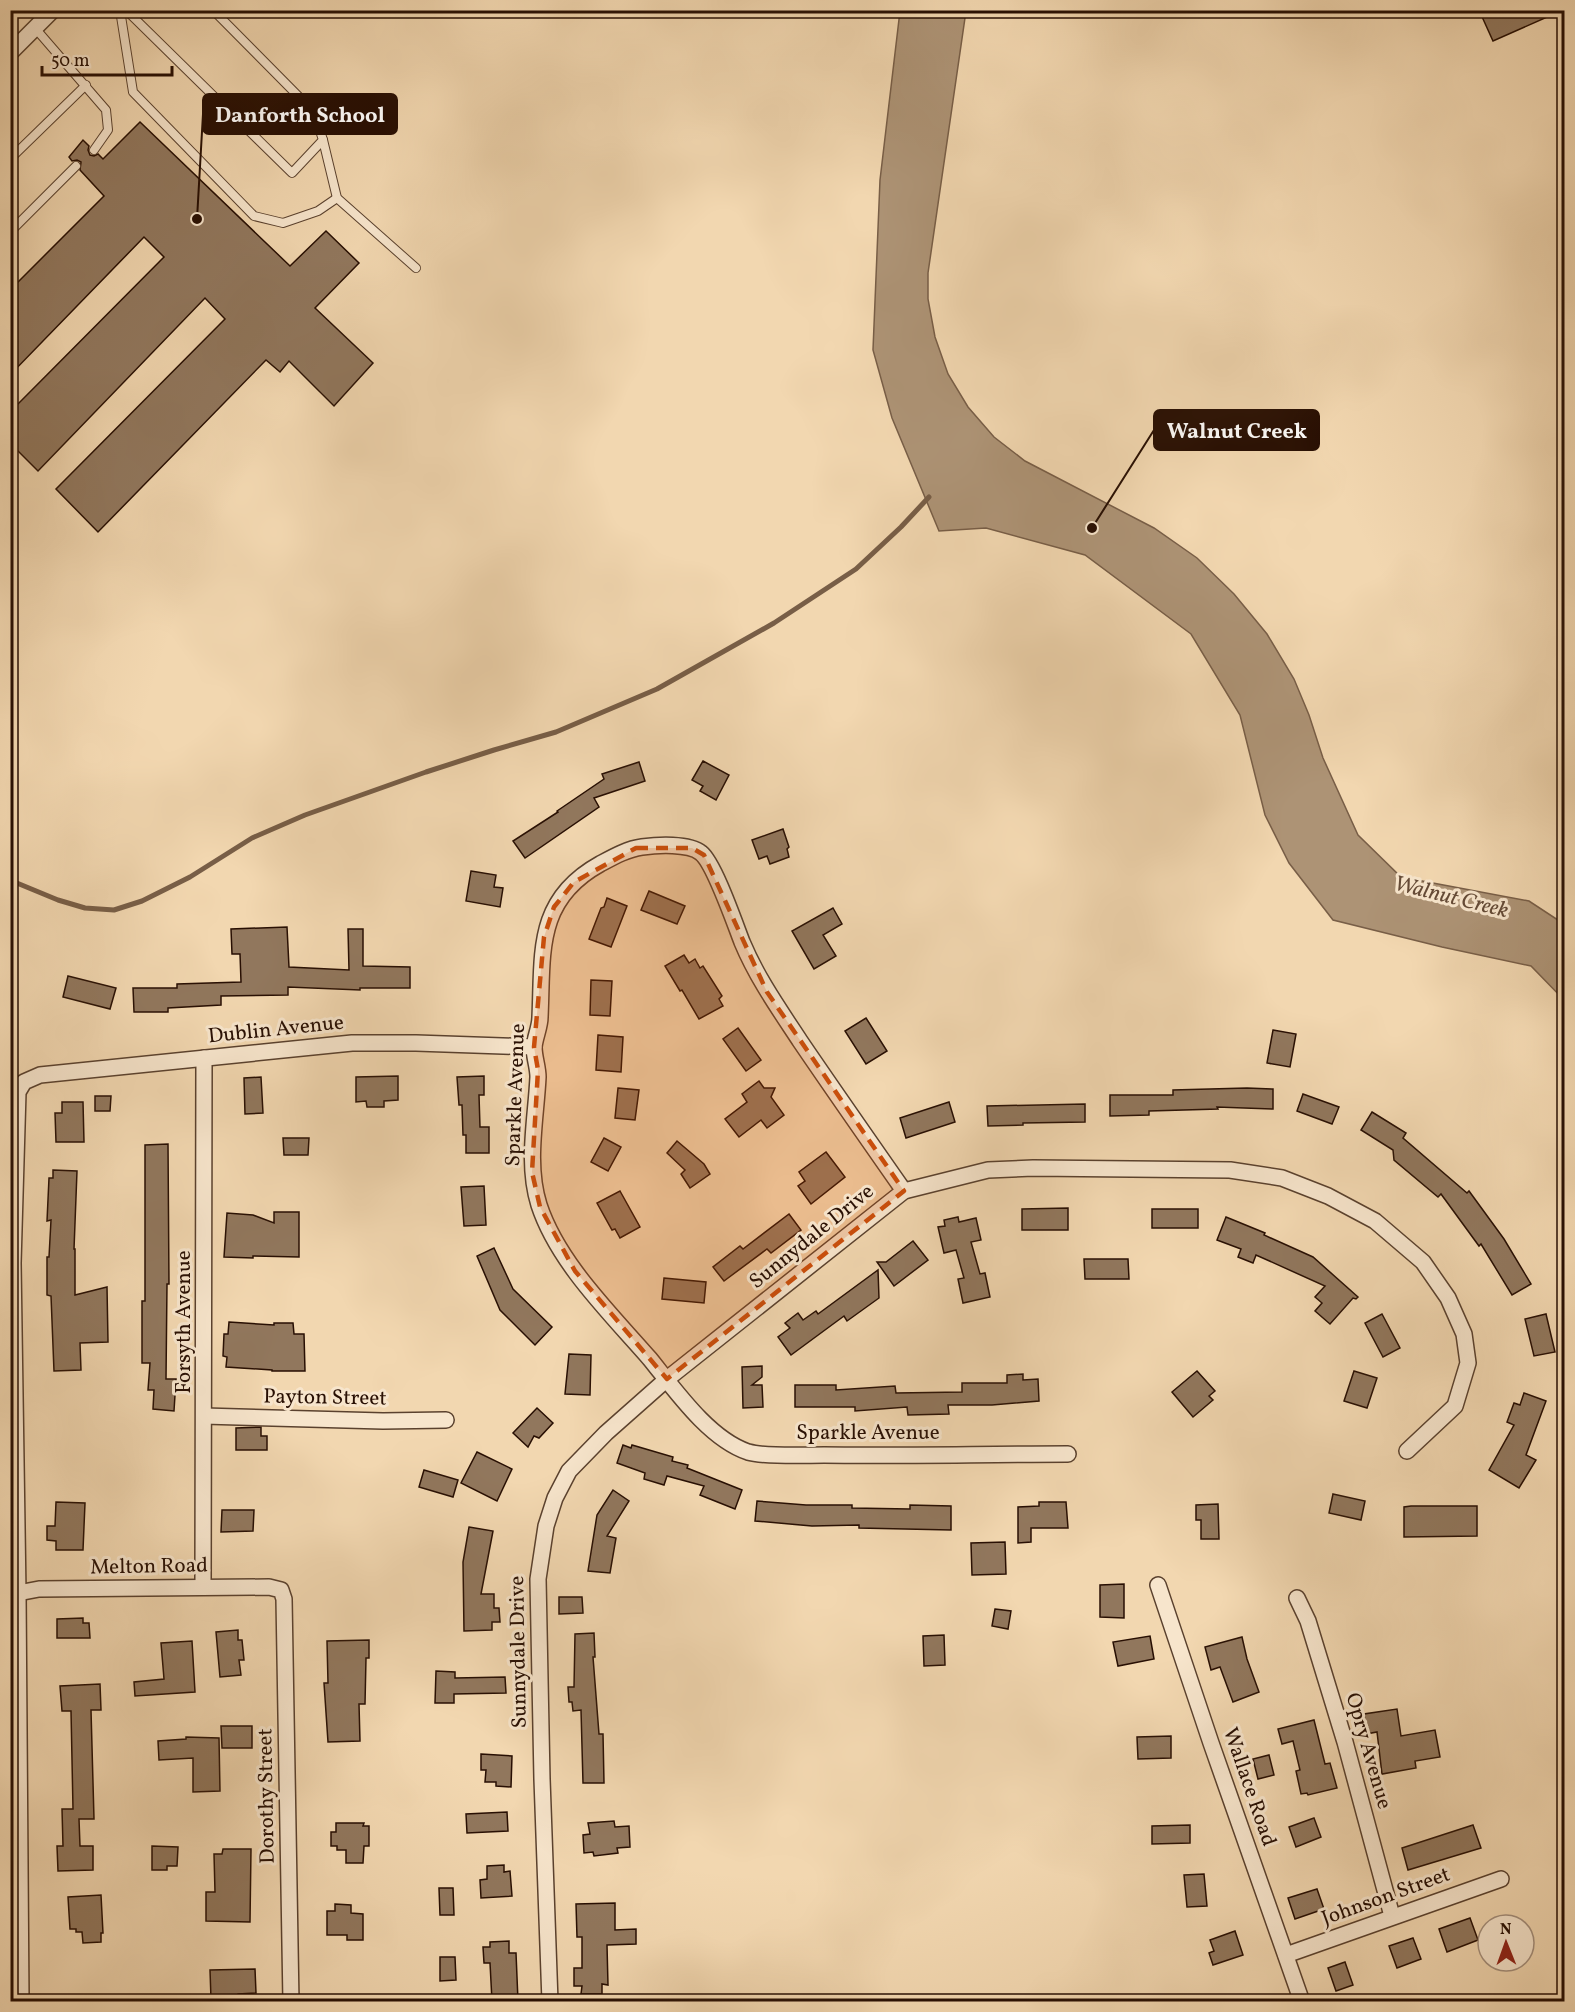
<svg xmlns="http://www.w3.org/2000/svg" width="1575" height="2012" viewBox="0 0 1575 2012" font-family="Vollkorn,serif">
	<rect width="100%" height="100%" fill="#f2d7b0"/>
	<filter id="stains"><feTurbulence type="fractalNoise" baseFrequency=".00333" numOctaves="4"/><feColorMatrix values="0 0 0 0 .2 0 0 0 0 .09 0 0 0 0 .02 0 0 0 .5 -.17"/></filter>
	<radialGradient id="worn" r=".72"><stop offset=".6" stop-color="#630" stop-opacity="0"/><stop offset="1" stop-color="#630" stop-opacity=".3"/></radialGradient>
	<path fill="#ad9375" stroke="#785e47" stroke-width="1.5" d="M900,11H966L928,273V299L935,337L948,374L968,407L994,437L1025,461L1154,528L1197,558L1234,594L1267,634L1294,679L1309,715L1323,758L1358,835L1401,877L1529,901L1564,924V1000L1531,966L1442,947L1333,920L1289,863L1265,815L1240,715L1191,634L1085,555L986,528L939,531L892,418L873,350L880,180Z"/>
	<g fill="none" stroke-linecap="round" stroke-linejoin="round">
		<path stroke="#785e47" stroke-width="5" d="M12,881L58,900L85,908L114,910L142,901L190,877L252,838L305,815L426,772L494,750L556,732L657,689L774,623L856,569L901,527L929,497"/>
	</g>
	<g fill="#91775d" stroke="#280f03" stroke-width="1.5">
		<path d="M1479,10H1563L1493,41Z"/>
		<path d="M140,122L290,266L326,231L359,263L315,308L373,363L334,406L289,361L280,372L266,360L98,532L56,489L225,319L205,298L38,471L10,443V412L164,257L144,237L10,375V290L104,196L80,170L81,162L77,160L72,161L69,157L83,140L89,146L88,150L90,155L94,156L98,154L103,159Z"/>
		<path d="M703,761L729,775L716,800L700,791L703,786L692,780Z"/>
		<path d="M639,762L645,781L594,798L599,807L525,858L513,841L558,812L557,811L604,779L602,774Z"/>
		<path d="M783,829L789,847L787,849L789,857L770,864L767,856L759,859L752,840Z"/>
		<path d="M471,871L496,875L494,887L503,888L500,907L466,901Z"/>
		<path d="M649,891L685,906L677,924L641,910Z"/>
		<path d="M607,898L627,906L611,947L589,939L601,908L604,907Z"/>
		<path d="M833,908L842,924L823,935L836,956L814,969L792,931Z"/>
		<path d="M287,927L289,967L349,970L348,929H363V966L410,967V988H360V990L288,987V995L221,996V1005L168,1008V1012H134L133,988H177V984L241,982L240,954H232L231,929Z"/>
		<path d="M684,955L689,963L695,959L700,968L703,966L722,996L719,999L723,1006L699,1019L682,990L680,991L665,966Z"/>
		<path d="M68,976L116,988L110,1009L63,997Z"/>
		<path d="M591,980L612,981L610,1016L590,1015Z"/>
		<path d="M866,1018L887,1051L866,1064L845,1031Z"/>
		<path d="M738,1028L761,1060L746,1071L723,1039Z"/>
		<path d="M1273,1030L1296,1034L1290,1067L1267,1063Z"/>
		<path d="M598,1035L623,1037L621,1072L596,1070Z"/>
		<path d="M398,1076V1100L384,1101V1107H367L366,1101L356,1102V1077Z"/>
		<path d="M484,1076V1095H479L480,1127H489V1153H466V1135H463L462,1105H459L457,1077Z"/>
		<path d="M261,1077L263,1113L245,1114L244,1078Z"/>
		<path d="M759,1081L764,1088H775L771,1097L784,1115L767,1128L761,1120L739,1137L725,1119L747,1102L742,1094Z"/>
		<path d="M618,1088L639,1090L635,1120L615,1118Z"/>
		<path d="M1247,1088L1273,1089V1109L1217,1107L1218,1109L1149,1111V1115L1110,1116V1095H1173V1090Z"/>
		<path d="M1303,1094L1339,1107L1332,1124L1297,1111Z"/>
		<path d="M95,1096H111L110,1111H95Z"/>
		<path d="M62,1102H83L84,1142H56L55,1113H62Z"/>
		<path d="M949,1102L955,1122L906,1138L900,1118Z"/>
		<path d="M1085,1104V1122L1023,1123V1125L988,1126L987,1106Z"/>
		<path d="M1372,1112L1406,1133L1403,1138L1467,1193L1469,1191L1504,1239L1531,1284L1512,1295L1481,1244L1479,1246L1441,1194L1438,1197L1394,1160L1393,1150L1361,1130Z"/>
		<path d="M283,1138H309L308,1155H284Z"/>
		<path d="M604,1138L621,1147L608,1171L591,1162Z"/>
		<path d="M677,1141L704,1164L710,1174L690,1188L681,1174L685,1170L667,1153Z"/>
		<path d="M168,1144L169,1284H167L166,1379H176L174,1411L153,1409L154,1390H148L150,1363H142V1301H145V1145Z"/>
		<path d="M826,1152L845,1177L811,1204L798,1186L805,1181L799,1172Z"/>
		<path d="M53,1170L77,1171L74,1249H75V1295L107,1287L108,1342L80,1343L81,1370L54,1371L51,1296L47,1295V1257H49L51,1220L47,1221L49,1178H53Z"/>
		<path d="M484,1186L486,1225L464,1226L461,1187Z"/>
		<path d="M620,1191L640,1227L620,1238L615,1229L612,1230L597,1203Z"/>
		<path d="M1068,1208V1230H1022V1209Z"/>
		<rect x="1152" y="1209" width="46" height="19"/>
		<path d="M274,1212H299V1257L253,1256V1258L224,1257L227,1213L253,1215L274,1223Z"/>
		<path d="M789,1214L801,1230L771,1253L767,1249L724,1281L713,1267L740,1246L743,1249Z"/>
		<path d="M958,1217L959,1222L976,1218L981,1240L971,1242L980,1274L985,1273L990,1297L963,1303L958,1279L964,1278L956,1250L944,1253L938,1227L945,1226L944,1220Z"/>
		<path d="M1226,1217L1265,1233L1264,1235L1313,1257L1358,1297L1356,1299L1353,1298L1330,1324L1315,1311L1322,1303L1315,1297L1325,1286L1256,1255L1253,1263L1238,1257L1241,1249L1217,1240Z"/>
		<path d="M913,1241L928,1260L894,1286L877,1262H886Z"/>
		<path d="M494,1248L513,1289L552,1327L535,1345L500,1310L477,1256Z"/>
		<path d="M1084,1259H1128L1129,1279H1085Z"/>
		<path d="M878,1270L879,1298L847,1321L844,1316L791,1355L778,1337L790,1328L785,1323L798,1313L803,1320L816,1311L818,1314Z"/>
		<path d="M664,1278L706,1282L704,1303L662,1299Z"/>
		<path d="M1382,1314L1400,1348L1383,1357L1365,1323Z"/>
		<path d="M1546,1314L1555,1352L1534,1356L1525,1319Z"/>
		<path d="M229,1322L274,1325V1323H293L294,1334H304L305,1371H272V1370L226,1367L227,1357L223,1356L224,1334H228Z"/>
		<path d="M569,1354L591,1355L590,1395L565,1394Z"/>
		<path d="M762,1366V1377L752,1385H762L763,1407L743,1408L742,1367Z"/>
		<path d="M1197,1371L1215,1391L1209,1396L1213,1400L1193,1417L1172,1392Z"/>
		<path d="M1354,1371L1377,1378L1367,1408L1344,1401Z"/>
		<path d="M1023,1374V1380L1038,1379L1039,1401L992,1405H948L949,1414L908,1415L907,1407L855,1411V1407H795V1385H836V1390L895,1386L896,1393L962,1392V1383H1007V1375Z"/>
		<path d="M1524,1393L1546,1401L1526,1455L1536,1460L1519,1488L1489,1470L1514,1425L1507,1422L1514,1403L1520,1405Z"/>
		<path d="M537,1408L553,1423L539,1438L534,1436L528,1447L513,1433Z"/>
		<path d="M261,1427V1436H267V1450H236V1428Z"/>
		<path d="M623,1445L631,1448L632,1445L673,1457L672,1461L688,1465L687,1468L742,1490L735,1509L700,1495L704,1486L667,1476L664,1485L644,1479L645,1473L617,1463Z"/>
		<path d="M477,1452L512,1469L497,1501L461,1483Z"/>
		<path d="M424,1470L458,1480L453,1497L419,1487Z"/>
		<path d="M613,1490L629,1501L607,1536L616,1538L610,1573L588,1571L597,1515Z"/>
		<path d="M1333,1494L1365,1501L1361,1520L1329,1513Z"/>
		<path d="M757,1501L806,1505H852V1508L910,1509V1505L951,1506V1530L859,1528V1525L812,1526L755,1521Z"/>
		<path d="M56,1502L85,1503L83,1550H56V1541L47,1540V1526H55Z"/>
		<path d="M1039,1502H1066L1068,1528H1031V1542L1018,1543V1507L1039,1506Z"/>
		<path d="M1218,1504L1219,1539H1201V1520H1196V1505Z"/>
		<path d="M1411,1506H1477V1536L1404,1537V1507Z"/>
		<path d="M222,1510H254L253,1531L221,1532Z"/>
		<path d="M469,1527L493,1531L481,1594H494V1608H499L500,1622H492V1630L464,1631L463,1562Z"/>
		<path d="M1005,1542L1006,1574L972,1575L971,1543Z"/>
		<path d="M1124,1584V1618L1100,1617V1585Z"/>
		<path d="M559,1597H582L583,1613L559,1614Z"/>
		<path d="M995,1609L1011,1611L1008,1629L992,1626Z"/>
		<path d="M83,1618V1623H89L90,1638H57V1619Z"/>
		<path d="M238,1630V1640H242L244,1660H239L241,1675L220,1677L216,1632Z"/>
		<path d="M594,1633L595,1657H593L599,1734H603L604,1783H583L581,1710L573,1711L572,1702H569L568,1687H574L575,1634Z"/>
		<path d="M944,1635L945,1665L924,1666L923,1636Z"/>
		<path d="M1150,1636L1154,1659L1118,1666L1113,1642Z"/>
		<path d="M1242,1637L1247,1659L1259,1692L1233,1702L1220,1667L1211,1670L1205,1647Z"/>
		<path d="M369,1640V1658H366L365,1704H359L360,1741L328,1742L324,1683H328L327,1641Z"/>
		<path d="M192,1641L195,1692L135,1696L134,1682L164,1679L161,1643Z"/>
		<path d="M436,1671L455,1672V1678L505,1677L506,1693L454,1694V1703H435Z"/>
		<path d="M100,1684L101,1710H91L94,1819H79L80,1846H93V1870L58,1871L57,1846H63L62,1809H73L71,1711H62L60,1686Z"/>
		<path d="M1397,1709L1401,1736L1435,1730L1440,1757L1415,1761L1416,1768L1382,1774L1377,1732L1366,1734L1364,1714Z"/>
		<path d="M1314,1720L1325,1764L1330,1763L1337,1788L1308,1795L1307,1793L1301,1794L1296,1771L1300,1770L1293,1741L1282,1744L1278,1729Z"/>
		<path d="M221,1726H252V1748H222Z"/>
		<path d="M1171,1736V1758L1138,1759L1137,1737Z"/>
		<path d="M186,1737L219,1738L220,1791L193,1792V1758L159,1760L158,1741L186,1739Z"/>
		<path d="M481,1754L512,1756L511,1787L496,1786V1782H485L486,1770H481Z"/>
		<path d="M1269,1755L1274,1775L1258,1779L1253,1759Z"/>
		<path d="M507,1812L508,1831L467,1833L466,1814Z"/>
		<path d="M1314,1818L1321,1837L1296,1847L1289,1827Z"/>
		<path d="M614,1821L615,1827L629,1826L630,1847L617,1848L618,1853L594,1856L593,1852L584,1853L583,1835L590,1834L588,1823Z"/>
		<path d="M336,1823H364L363,1826H369V1846H364L363,1863H346V1850H337V1846H331V1832H336Z"/>
		<path d="M1190,1825V1843L1152,1844V1826Z"/>
		<path d="M1473,1825L1481,1848L1408,1870L1402,1848Z"/>
		<path d="M152,1846L178,1847L177,1866H167V1870H152Z"/>
		<path d="M223,1849H251L250,1922L206,1921V1892H215L214,1854H222Z"/>
		<path d="M504,1865V1872L510,1871L512,1896L481,1898L480,1880L487,1879V1866Z"/>
		<path d="M1204,1874L1207,1906L1187,1907L1184,1875Z"/>
		<path d="M439,1888H453L454,1915H440Z"/>
		<path d="M1317,1889L1324,1909L1295,1919L1288,1898Z"/>
		<path d="M101,1895L103,1933H101V1942L83,1943L82,1932H76V1929H70L68,1897Z"/>
		<path d="M615,1903V1930L636,1929V1944L607,1945L608,1985L602,1984V1994H581L582,1986H574V1968H582V1937H577L576,1904Z"/>
		<path d="M335,1904L351,1905V1913L363,1914V1940H347V1935H327V1911H335Z"/>
		<path d="M1470,1918L1478,1940L1447,1952L1439,1929Z"/>
		<path d="M1235,1931L1243,1955L1213,1965L1209,1953L1214,1951L1210,1940Z"/>
		<path d="M1413,1938L1421,1959L1397,1968L1389,1946Z"/>
		<path d="M509,1941V1953H516L518,2001H492L490,1963H484L483,1947H490V1942Z"/>
		<path d="M440,1957H455L456,1980L440,1981Z"/>
		<path d="M1345,1962L1353,1985L1336,1991L1328,1968Z"/>
		<path d="M255,1969L256,1993L238,1994L235,1999H211L210,1970Z"/>
	</g>
	<g fill="none" stroke-linecap="round" stroke-linejoin="round">
		<defs>
			<g id="lane">
				<path d="M120,10L133,92L254,216L283,223L318,211L337,198"/>
				<path d="M126,10L292,173L323,140L314,112L213,10"/>
				<path d="M35,28L106,110L108,130L94,150"/>
				<path d="M323,140L337,198L416,268"/>
				<path d="M10,159L86,85"/>
				<path d="M10,232L76,166"/>
			</g>
			<g id="street">
				<path d="M10,53L53,10"/>
				<path d="M904,1191C869,1141 834,1091 800,1041C779,1009 757,978 742,942C735,924 714,863 701,853C689,843 657,845 642,847C627,849 613,857 600,864C535,900 543,953 540,1017C540,1027 535,1037 534,1047C534,1057 538,1067 538,1077C536,1119 526,1164 539,1205C558,1263 611,1314 650,1359C675,1390 709,1439 748,1452C765,1457 805,1455 824,1455C905,1456 987,1454 1068,1454"/>
				<path d="M204,1416L383,1421L446,1420"/>
				<path d="M1158,1585L1211,1743L1302,2002"/>
				<path d="M203,1587L204,1058"/>
				<path d="M18,1593L39,1589L269,1587L281,1590L284,1599L291,2002"/>
				<path d="M1297,1598L1308,1621L1345,1742L1392,1916"/>
				<path d="M1286,1955L1501,1879"/>
				<path d="M21,2002L18,1593L13,1263L18,1092L24,1082L40,1075L352,1043H416L534,1047"/>
				<path d="M550,2002L542,1779L538,1579L546,1526L555,1498L569,1471L606,1433L667,1379L904,1191L988,1170L1033,1168L1230,1170L1282,1178L1328,1196L1375,1221L1423,1262L1448,1298L1464,1334L1468,1363L1455,1406L1407,1451"/>
			</g>
		</defs>
		<use href="#lane" stroke="#5a412e" stroke-width="10"/>
		<use href="#street" stroke="#5a412e" stroke-width="18"/>
		<use href="#lane" stroke="#f7e5cc" stroke-width="8"/>
		<use href="#street" stroke="#f7e5cc" stroke-width="15"/>
	</g>
	<path fill="#cb4e0b" fill-opacity="0.2" stroke="#cb4e0b" stroke-width="4.5" stroke-dasharray="12 8" stroke-linejoin="round" d="M636,848H692L704,855L767,992L904,1191L667,1379L575,1271L540,1207L532,1172L538,1070L534,1047L544,937L554,907L574,882Z"/>
	<g text-anchor="middle" dominant-baseline="central" stroke-width="6" stroke-linejoin="round" paint-order="stroke">
		<g font-size="21" fill="#280f03" stroke="#f7e5cc">
			<text transform="translate(276 1030) rotate(-6)">Dublin Avenue</text>
			<text transform="translate(516 1095) rotate(-88)">Sparkle Avenue</text>
			<text transform="translate(812 1237) rotate(-39)">Sunnydale Drive</text>
			<text transform="translate(184 1322) rotate(-90)">Forsyth Avenue</text>
			<text transform="translate(325 1398) rotate(1)">Payton Street</text>
			<text x="868" y="1433">Sparkle Avenue</text>
			<text transform="translate(149 1567) rotate(-1)">Melton Road</text>
			<text transform="translate(519 1652) rotate(-91)">Sunnydale Drive</text>
			<text transform="translate(1368 1751) rotate(74)">Opry Avenue</text>
			<text transform="translate(1249 1787) rotate(71)">Wallace Road</text>
			<text transform="translate(267 1796) rotate(-91)">Dorothy Street</text>
			<text transform="translate(1386 1897) rotate(-20)">Johnson Street</text>
		</g>
		<g font-size="22" font-style="italic" fill="#644a36" stroke="#f7e5cc">
			<text transform="translate(1451 898) rotate(14)">Walnut Creek</text>
		</g>
	</g>
	<path fill="none" stroke="#280f03" stroke-width="2" d="M197 219L203 114M1092 528L1154 430"/>
	<g fill="#280f03" stroke="#f7e5cc" stroke-width="2">
		<circle cx="197" cy="219" r="6"/>
		<circle cx="1092" cy="528" r="6"/>
	</g>
	<g fill="#280f03" stroke="#280f03" stroke-width="2">
		<rect x="203" y="94" width="194" height="40" rx="6"/>
		<rect x="1154" y="410" width="165" height="40" rx="6"/>
	</g>
	<g font-size="22" text-anchor="middle" font-weight="bold" fill="#fff">
		<text x="300" y="122">Danforth School</text>
		<text x="1237" y="438">Walnut Creek</text>
	</g>
	<rect width="1575" height="2012" fill="none" stroke="#f2d7b0" stroke-width="36"/>
	<rect x="12" y="12" width="1551" height="1988" fill="none" stroke="#280f03" stroke-width="3"/>
	<rect x="18" y="18" width="1539" height="1976" fill="none" stroke="#280f03" stroke-width="1.5"/>
	<g transform="translate(1506 1943) rotate(359)"><circle r="28" fill="#f7e5cc" stroke="#a48f7c" stroke-width="1.5"/>
	<path d="M0-4.5L10 22L0 15L-10 22Z" fill="#8f2418"/>
	<text y="-9" font-size="16" font-weight="bold" text-anchor="middle" fill="#280f03">N</text>
	</g>
	<path d="M42 66v9h130v-9" fill="none" stroke="#280f03" stroke-width="3"/>
	<text x="51" y="66" font-size="18" fill="#280f03" stroke="#f7e5cc" stroke-width="4.5" paint-order="stroke">50 m</text>
	<rect width="100%" height="100%" filter="url(#stains)"/>
	<rect width="100%" height="100%" fill="url(#worn)"/>
</svg>
